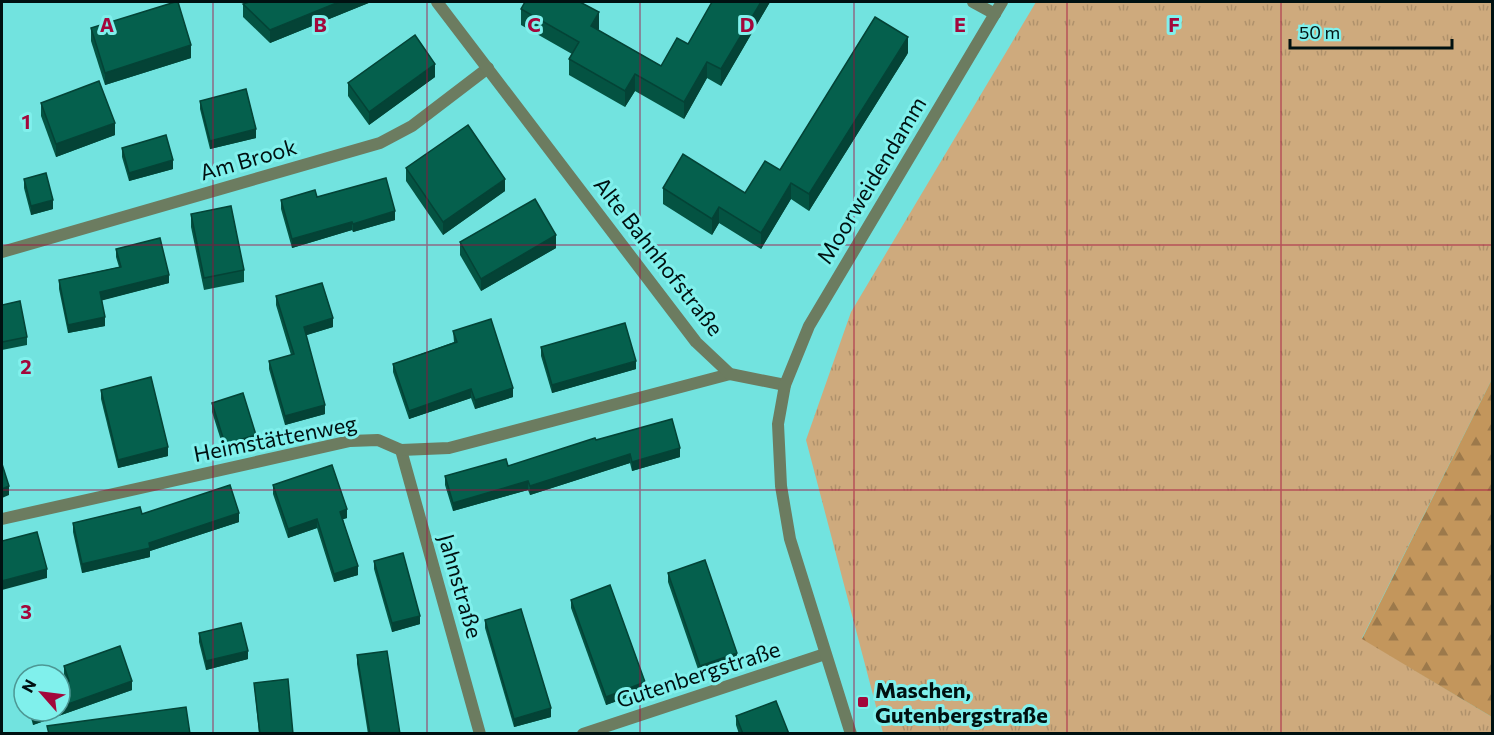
<svg xmlns="http://www.w3.org/2000/svg" width="1494" height="735" viewBox="0 0 1494 735" font-family="Commissioner,sans-serif">
	<defs>
		<pattern id="grass-tufts" width="24" height="20" patternUnits="userSpaceOnUse" patternTransform="scale(1.5)"><rect width="24" height="20" fill="#ceaa7d"/><path d="M3 7l-1-3M5 7V3M7 7l1-3M15 17l-1-3M17 17v-4M19 17l1-3" fill="none" stroke="#af916b"/></pattern>
		<pattern id="forest-firs" width="22" height="20" patternUnits="userSpaceOnUse" patternTransform="scale(1.5)"><rect width="22" height="20" fill="#c3965c"/><path d="M5 1l3.5 6h-7zM16 11l3.5 6h-7z" fill="#9c794b"/></pattern>
	</defs>
	<rect width="100%" height="100%" fill="#72e3df"/>
	<path fill="url(#grass-tufts)" d="M1036,2H1492V379L1362,638L1492,717V733H883L806,440L851,312Z"/>
	<path fill="url(#forest-firs)" d="M1492,379V717L1362,639Z"/>
	<g fill="none" stroke-linecap="round" stroke-linejoin="round">
		<g stroke="#6c7c60" stroke-width="12">
			<path d="M973,2L995,14"/>
			<path d="M2,252L380,143L412,126L488,68"/>
			<path d="M401,450L480,734"/>
			<path d="M2,519L350,441L378,440L401,450L449,448L730,374"/>
			<path d="M583,734L825,654"/>
		</g>
		<g stroke="#6c7c60" stroke-width="12">
			<path d="M437,2L696,342L730,374L785,385"/>
			<path d="M851,734L790,539L781,486L778,424L785,385L809,326L1002,2"/>
		</g>
	</g>
	<g fill="#045342">
		<path d="M249,2H371L270,43L243,17V4Z"/>
		<path d="M770,2L721,86L707,78L684,119L635,91L625,107L569,75V59L572,54L521,25V9L599,29L598,30L661,66L688,44Z"/>
		<path d="M91,28L191,58L105,85L91,41Z"/>
		<path d="M908,53L809,211L791,199L761,249L719,223L712,235L663,204V188L745,193L780,170Z"/>
		<path d="M435,77L369,125L348,96V83Z"/>
		<path d="M200,101L256,138L210,149L200,109Z"/>
		<path d="M41,103L115,135L56,157L41,116Z"/>
		<path d="M122,148L173,169L129,181L122,157Z"/>
		<path d="M406,168L505,191L443,235L406,181Z"/>
		<path d="M24,179L53,209L31,215L24,188Z"/>
		<path d="M317,197L395,220L353,232L352,230L292,248L281,209V200Z"/>
		<path d="M191,214L244,270V282L204,290L191,227Z"/>
		<path d="M460,242L556,248L481,291L460,255Z"/>
		<path d="M116,249L169,283L102,300L105,326L68,333L59,289V280L119,267L116,257Z"/>
		<path d="M276,296L333,327L306,335L325,414L285,425L269,369V361L291,355L276,305Z"/>
		<path d="M2,305L27,337V345L2,350Z"/>
		<path d="M453,331L513,397L475,409L471,398L409,419L393,372V364L454,342Z"/>
		<path d="M541,347L636,369L552,393L541,356Z"/>
		<path d="M101,390L168,456L118,468L101,399Z"/>
		<path d="M212,403L256,443L225,453L212,412Z"/>
		<path d="M596,440L680,457L632,471L630,463L530,495L528,490L453,511L445,485V476L508,466Z"/>
		<path d="M273,485L347,518L343,519L358,575L334,582L317,528L288,538L273,494Z"/>
		<path d="M142,514L239,522L150,551V557L82,573L73,532V523Z"/>
		<path d="M374,561L420,624L392,632L374,569Z"/>
		<path d="M668,573L737,662L700,675L668,582Z"/>
		<path d="M571,600L645,691L606,705L571,608Z"/>
		<path d="M485,620L551,717L514,727L485,628Z"/>
		<path d="M199,633L248,659L206,670L199,642Z"/>
		<path d="M357,655L400,734H368L357,664Z"/>
		<path d="M64,666L132,690L33,725L29,711H60L66,682L64,674Z"/>
		<path d="M254,683L293,734H259Z"/>
		<path d="M736,716L789,734H739L736,725Z"/>
	</g>
	<g fill="#044336">
		<path d="M339,2H371L270,43V30Z"/>
		<path d="M761,2H770L721,86V69Z"/>
		<path d="M599,12V29L591,42V26Z"/>
		<path d="M908,37V53L809,211V194Z"/>
		<path d="M191,45V58L105,85V73Z"/>
		<path d="M707,62V78L684,119V102Z"/>
		<path d="M435,64V77L369,125V112Z"/>
		<path d="M635,74V91L625,107V91Z"/>
		<path d="M115,123V135L56,157V144Z"/>
		<path d="M256,129V138L210,149V141Z"/>
		<path d="M173,160V169L129,181V173Z"/>
		<path d="M505,179V191L443,235V222Z"/>
		<path d="M791,183V199L761,249V233Z"/>
		<path d="M53,200V209L31,215V206Z"/>
		<path d="M719,207V223L712,235V219Z"/>
		<path d="M395,211V220L353,232V224Z"/>
		<path d="M352,222V230L292,248V239Z"/>
		<path d="M556,235V248L481,291V279Z"/>
		<path d="M169,275V283L100,301V292Z"/>
		<path d="M105,317V326L68,333V325Z"/>
		<path d="M333,318V327L304,336V327Z"/>
		<path d="M636,361V369L552,393V385Z"/>
		<path d="M513,388V397L475,409V400Z"/>
		<path d="M471,389V398L409,419V411Z"/>
		<path d="M325,405V414L285,425V416Z"/>
		<path d="M256,435V443L225,453V444Z"/>
		<path d="M168,447V456L118,468V460Z"/>
		<path d="M680,448V457L632,471V462Z"/>
		<path d="M630,454V463L530,495V486Z"/>
		<path d="M528,481V490L453,511V503Z"/>
		<path d="M9,486V495L2,498V489Z"/>
		<path d="M347,509V518L340,520V512Z"/>
		<path d="M239,513V522L150,551V557L82,573V564Z"/>
		<path d="M317,519V528L288,538V529Z"/>
		<path d="M358,566V575L334,582V574Z"/>
		<path d="M47,569V578L2,590V581Z"/>
		<path d="M420,616V624L392,632V623Z"/>
		<path d="M248,651V659L206,670V661Z"/>
		<path d="M737,653V662L700,675V666Z"/>
		<path d="M132,681V690L33,725V716L48,711H60V707Z"/>
		<path d="M645,682V691L606,705V697Z"/>
		<path d="M551,708V717L514,727V719Z"/>
	</g>
	<g fill="#05604d" stroke="#044336" stroke-width="1.5">
		<path d="M175,2H178L191,45L105,73L91,28Z"/>
		<path d="M249,2H339L270,30L243,4Z"/>
		<path d="M525,2H580L599,12L591,26L661,66L677,38L688,44L712,2H761L721,69L707,62L684,102L635,74L625,91L569,59L579,42L521,9Z"/>
		<path d="M875,17L908,37L809,194L791,183L761,233L719,207L712,219L663,188L683,154L745,193L765,161L780,170Z"/>
		<path d="M415,35L435,64L369,112L348,83Z"/>
		<path d="M99,81L115,123L56,144L41,103Z"/>
		<path d="M246,89L256,129L210,141L200,101Z"/>
		<path d="M468,125L505,179L443,222L406,168Z"/>
		<path d="M166,135L173,160L129,173L122,148Z"/>
		<path d="M46,173L53,200L31,206L24,179Z"/>
		<path d="M386,178L395,211L353,224L352,222L292,239L281,200L315,190L317,197Z"/>
		<path d="M535,199L556,235L481,279L460,242Z"/>
		<path d="M231,206L244,270L204,278L191,214Z"/>
		<path d="M160,238L169,275L100,292L105,317L68,325L59,280L121,267L116,249Z"/>
		<path d="M322,283L333,318L304,327L325,405L285,416L269,361L294,354L276,296Z"/>
		<path d="M20,301L27,337L2,342V305Z"/>
		<path d="M491,319L513,388L475,400L471,389L409,411L393,364L457,342L453,331Z"/>
		<path d="M625,323L636,361L552,385L541,347Z"/>
		<path d="M151,377L168,447L118,460L101,390Z"/>
		<path d="M243,393L256,435L225,444L212,403Z"/>
		<path d="M672,419L680,448L632,462L630,454L530,486L528,481L453,503L445,476L506,459L508,466L595,438L596,440Z"/>
		<path d="M2,464L9,486L2,489Z"/>
		<path d="M332,465L347,509L340,512L358,566L334,574L317,519L288,529L273,485Z"/>
		<path d="M230,485L239,513L149,543L150,548L82,564L73,523L140,507L142,514Z"/>
		<path d="M37,532L47,569L2,581V541Z"/>
		<path d="M403,553L420,616L392,623L374,561Z"/>
		<path d="M705,560L737,653L700,666L668,573Z"/>
		<path d="M610,585L645,682L606,697L571,600Z"/>
		<path d="M521,609L551,708L514,719L485,620Z"/>
		<path d="M241,623L248,651L206,661L199,633Z"/>
		<path d="M120,646L132,681L60,707V684L69,681L64,666Z"/>
		<path d="M387,651L400,734H370L357,655Z"/>
		<path d="M288,679L293,734H260L254,683Z"/>
		<path d="M776,701L789,734H743L736,716Z"/>
		<path d="M186,707L190,734H49L47,726Z"/>
		<path d="M32,711H48L33,716Z"/>
	</g>
	<path fill="none" stroke="#a3073b" stroke-width="1.5" stroke-opacity="0.55" d="M213,2V734M427,2V734M640,2V734M854,2V734M1067,2V734M1281,2V734M2,245H1492M2,490H1492"/>
	<rect fill="#a3073b" stroke="#80f0ec" stroke-width="2" x="857" y="696" width="12" height="12" rx="3"/>
	<g text-anchor="middle" dominant-baseline="central" stroke-width="6" stroke-linejoin="round" paint-order="stroke">
		<g font-size="22" fill="#011" stroke="#80f0ec">
			<text transform="translate(248 159) rotate(-16)">Am Brook</text>
			<text transform="translate(871 180) rotate(-59)">Moorweidendamm</text>
			<text transform="translate(659 256) rotate(52)">Alte Bahnhofstraße</text>
			<text transform="translate(275 438) rotate(-11)">Heimstättenweg</text>
			<text transform="translate(461 586) rotate(74)">Jahnstraße</text>
			<text transform="translate(698 674) rotate(-18)">Gutenbergstraße</text>
		</g>
		<g font-size="22" font-weight="bold" fill="#011" stroke="#80f0ec" text-anchor="start">
			<text x="875" y="689">Maschen,<tspan x="875" dy="25">Gutenbergstraße</tspan></text>
		</g>
	</g>
	<g font-size="20" text-anchor="middle" font-weight="bold" fill="#a3073b" stroke="#80f0ec" stroke-width="6" stroke-linejoin="round" paint-order="stroke">
		<text x="107" y="32">A</text>
		<text x="320" y="32">B</text>
		<text x="534" y="32">C</text>
		<text x="747" y="32">D</text>
		<text x="960" y="32">E</text>
		<text x="1174" y="32">F</text>
		<text x="26" y="129">1</text>
		<text x="26" y="374">2</text>
		<text x="26" y="619">3</text>
	</g>
	<rect width="1494" height="735" fill="none" stroke="#001111" stroke-width="6"/>
	<g transform="translate(42 693) rotate(298)"><circle r="28" fill="#80f0ec" stroke="#4d9794" stroke-width="1.5"/>
	<path d="M0-4.5L10 22L0 15L-10 22Z" fill="#a3073b"/>
	<text y="-9" font-size="16" font-weight="bold" text-anchor="middle" fill="#001111">N</text>
	</g>
	<path d="M1290 39v9h162v-9" fill="none" stroke="#001111" stroke-width="3"/>
	<text x="1299" y="39" font-size="18" fill="#001111" stroke="#80f0ec" stroke-width="4.5" paint-order="stroke">50 m</text>
</svg>
